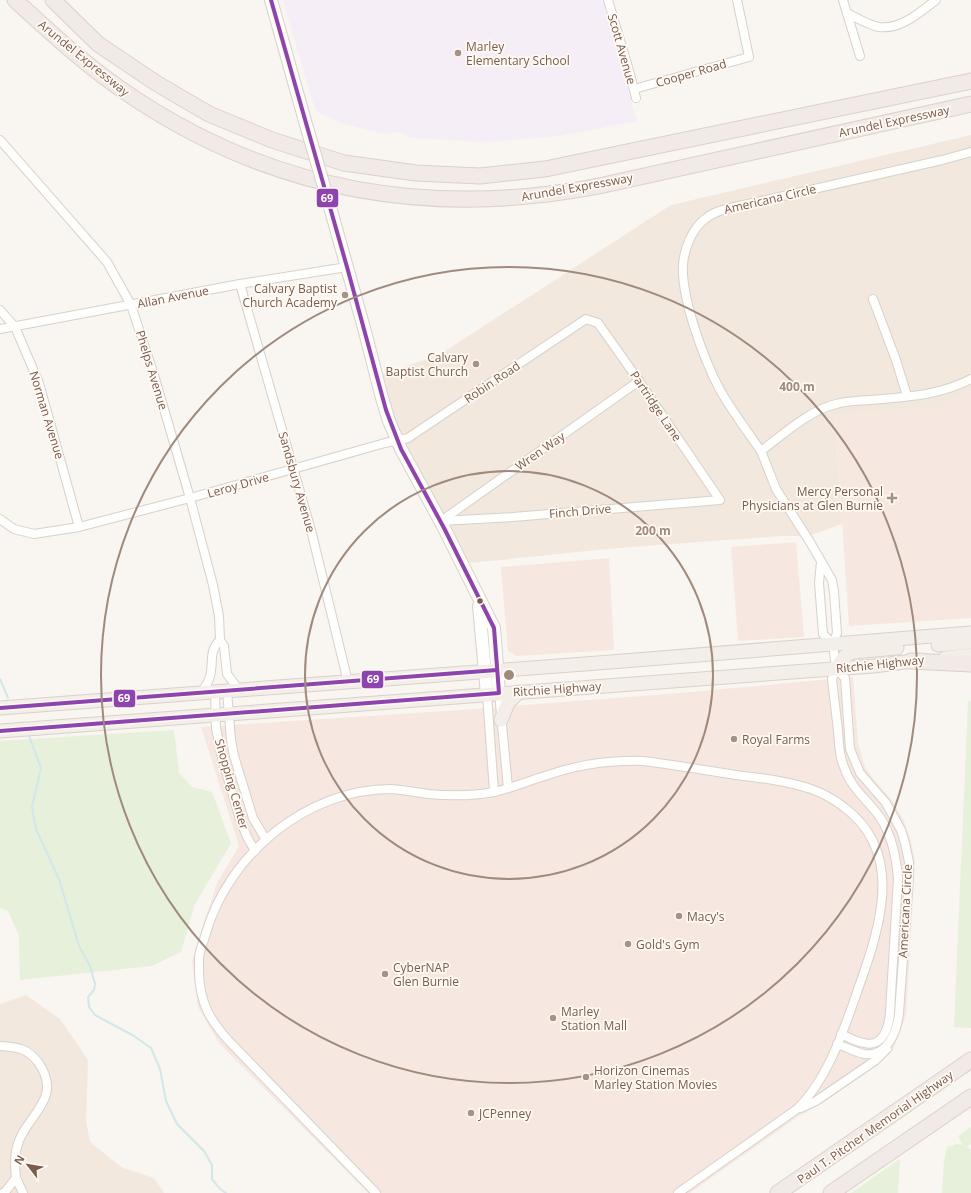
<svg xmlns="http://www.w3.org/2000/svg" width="971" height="1193" viewBox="0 0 971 1193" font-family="'Open Sans',sans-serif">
	<rect width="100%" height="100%" fill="#f9f5f0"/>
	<g fill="#f2e8de">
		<path d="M971,135V391L939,408L835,415L842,524L808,536H783L617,548L470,563L432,496L397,426L382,374L439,355L671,205Z"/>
		<path d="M26,995L60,1019L88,1060L86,1121L90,1142L121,1167L154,1178L164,1193H0V1004Z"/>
	</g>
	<g fill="#f6e8e1">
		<path d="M971,391V618L849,626L835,415L939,408Z"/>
		<path d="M796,542L804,637L738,641L731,547Z"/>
		<path d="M609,558L614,650L517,656L508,651L501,567Z"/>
		<path d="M853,677L858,743L865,767L874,780L891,799L904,821L911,841L915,862L906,1015L893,1050L873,1068L822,1103L799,1116L690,1193H368L219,1043L198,1007L192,961L217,883L239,846L201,727L461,710L681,693Z"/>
	</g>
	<path fill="#f6eef6" d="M283,0H602L637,121L560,136L485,142L411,138L401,132L383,134L341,123L317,112L314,106Z"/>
	<g fill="#e7f0db">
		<path d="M971,701V1028L954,1027L968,702Z"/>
		<path d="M174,730L179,773L192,787L212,792L231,843L194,906L181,952L152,966L20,980L19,936L8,911L0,908V741Z"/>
		<path d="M971,1127V1144L967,1146L971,1150V1193H942L944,1161L947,1147L957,1144L963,1145L958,1136Z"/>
		<path d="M900,1159L898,1193H851Z"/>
	</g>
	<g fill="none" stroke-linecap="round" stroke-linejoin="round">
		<g stroke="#d0e8ea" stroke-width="2">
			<path d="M0,679L8,698"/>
			<path d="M29,736L41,768L32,807L36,829L59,879L79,946L90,966L95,984L94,990L88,997L89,1007L95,1015L134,1036L151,1048L160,1069L166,1101L177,1124L204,1151L212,1165V1179L220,1189L226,1193"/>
		</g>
		<defs>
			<g id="street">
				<path d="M608,0L630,74L636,98"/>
				<path d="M843,0L860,56"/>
				<path d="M847,13C857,18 868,25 879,27C901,30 920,12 936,0"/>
				<path d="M634,89L749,57L737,0"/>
				<path d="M0,140L107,262L131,305L154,375L190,498L213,585L219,616L220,640L224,646L227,674L239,690"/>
				<path d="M971,152L942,160L730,208C721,210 712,213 705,219C692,229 684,249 683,265C681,298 704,360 720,390C732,411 747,431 761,451C784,434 808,411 836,404C847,401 858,401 870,400C906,397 938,396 971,379"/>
				<path d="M240,284L311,530L348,682"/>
				<path d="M873,299L896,360L907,396"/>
				<path d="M0,310L15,327L39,383L79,527"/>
				<path d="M0,329L240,284L347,267"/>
				<path d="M761,451L776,489L810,542L832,580L834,592L837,633L833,644L836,669L832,679C834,696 836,714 838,731C839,743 839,756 844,767C850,786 864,797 876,812C891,830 896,855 898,878L890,1012C889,1027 883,1048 864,1043C856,1042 848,1037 841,1034"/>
				<path d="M0,519L14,529L34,534L79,527L190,498L385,443L408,438L586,319L598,323L639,381L720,500L513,517L441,521"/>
				<path d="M441,521L639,381"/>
				<path d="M821,562L819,583L823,634L833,644"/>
				<path d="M836,669L845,678L850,749L860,773L886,803L901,830L905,843L909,862V877L899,1013C897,1031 888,1057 864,1054C855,1052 846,1047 837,1044"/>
				<path d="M227,691L231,740L234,756L253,818L266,840"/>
				<path d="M215,692L216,728L222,758L240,819L247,837L255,851"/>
				<path d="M201,693C204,688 209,682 210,676C214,662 208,652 220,640"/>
				<path d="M499,693L508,788"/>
				<path d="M487,694L494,792"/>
				<path d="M0,1046C17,1047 27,1048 38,1062C65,1100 24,1116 17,1147C14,1157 15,1168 16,1178"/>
				<path d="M801,1108L816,1101L876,1060L887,1049"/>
				<path d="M3,1193L5,1192L16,1178L23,1193"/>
				<path d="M376,1193L228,1040C209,1019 200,1002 199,973C199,968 199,962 199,957C200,949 204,941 206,933C229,854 307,789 391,789C404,790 416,792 428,794C450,796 473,796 494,792C512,788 528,781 545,776C576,765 610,760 643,761C674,765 705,770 736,775C761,778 787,781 811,789C823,793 835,800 845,808C901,850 883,919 863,975C847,1020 831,1076 797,1109L678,1193"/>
			</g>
			<g id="secondary">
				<path d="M271,0L307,128"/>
				<path d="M330,207L364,328L382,398L389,421L401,449L444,528L494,628L499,693"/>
				<path d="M479,606L487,694"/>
			</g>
			<g id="primary">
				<path d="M938,645L971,642"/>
				<path d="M945,658L971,655"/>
				<path d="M836,669L845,656L853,652L897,648"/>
				<path d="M0,708L598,663L971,633"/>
				<path d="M501,720L508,703L519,692"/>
				<path d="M0,731L874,666L921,660"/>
			</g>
			<g id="highway">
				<path d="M15,0C53,35 91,70 134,98C276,192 433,218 599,186L971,104"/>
				<path d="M53,0L98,44L156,83L209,114L272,140L344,163L416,173L480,176L545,169L971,81"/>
				<path d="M911,661L971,664"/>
				<path d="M778,1193L971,1060"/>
				<path d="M831,1193L971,1097"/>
			</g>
		</defs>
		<use href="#street" stroke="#d7d1cb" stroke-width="10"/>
		<use href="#secondary" stroke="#d9d2cb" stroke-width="14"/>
		<use href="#primary" stroke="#dad1cc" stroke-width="15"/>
		<use href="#highway" stroke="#dad1cc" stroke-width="17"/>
		<use href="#street" stroke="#fefefd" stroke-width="8"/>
		<use href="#secondary" stroke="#fefefd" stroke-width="12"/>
		<use href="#primary" stroke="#f3eee8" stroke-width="13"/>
		<use href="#highway" stroke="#f2eae7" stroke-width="15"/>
		<defs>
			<path id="secondary-bridge" d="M307,128L330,207"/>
		</defs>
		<use href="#secondary-bridge" stroke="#d9d2cb" stroke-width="14" stroke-linecap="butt"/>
		<use href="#secondary-bridge" stroke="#fefefd" stroke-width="12"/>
		<defs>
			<g id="bus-1">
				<path d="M0,708L497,670"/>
				<path d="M0,731L499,693L494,628L444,528L401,449L386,410L347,267L271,0"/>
			</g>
		</defs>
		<use href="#bus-1" stroke="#fffaf3" stroke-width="7"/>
		<use href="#bus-1" stroke="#8e44ad" stroke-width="4"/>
	</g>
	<g fill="none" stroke="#9f8a7d" stroke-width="2">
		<circle cx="509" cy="675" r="204"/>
		<circle cx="509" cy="675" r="408"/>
	</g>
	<g fill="#a69286" stroke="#fffaf3" stroke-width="1.5">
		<circle cx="458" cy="53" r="4"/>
		<circle cx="345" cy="295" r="4"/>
		<circle cx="476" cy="364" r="4"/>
		<path d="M890 492h4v4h4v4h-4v4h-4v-4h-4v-4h4z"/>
		<circle cx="734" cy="739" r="4"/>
		<circle cx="679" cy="916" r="4"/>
		<circle cx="628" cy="944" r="4"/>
		<circle cx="385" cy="974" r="4"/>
		<circle cx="553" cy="1018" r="4"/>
		<circle cx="586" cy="1077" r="4"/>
		<circle cx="471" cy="1113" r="4"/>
	</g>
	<circle fill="#7a5c4d" stroke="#fffaf3" stroke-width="1.5" cx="480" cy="601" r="3.5"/>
	<g text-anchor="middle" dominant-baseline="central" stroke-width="3.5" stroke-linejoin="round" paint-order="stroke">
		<g font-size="12" fill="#7a5c4d" stroke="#fffaf3" text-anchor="start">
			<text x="466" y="46">Marley<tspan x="466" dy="14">Elementary School</tspan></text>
			<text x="337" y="288" text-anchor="end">Calvary Baptist<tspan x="337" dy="14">Church Academy</tspan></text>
			<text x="468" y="357" text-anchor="end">Calvary<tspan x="468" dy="14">Baptist Church</tspan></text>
			<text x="883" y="491" text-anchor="end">Mercy Personal<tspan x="883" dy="14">Physicians at Glen Burnie</tspan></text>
			<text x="742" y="739">Royal Farms</text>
			<text x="687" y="916">Macy's</text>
			<text x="636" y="944">Gold's Gym</text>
			<text x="393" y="967">CyberNAP<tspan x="393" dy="14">Glen Burnie</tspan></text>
			<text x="561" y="1011">Marley<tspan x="561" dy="14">Station Mall</tspan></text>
			<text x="594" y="1070">Horizon Cinemas<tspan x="594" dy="14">Marley Station Movies</tspan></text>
			<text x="479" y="1113">JCPenney</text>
		</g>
		<g font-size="12" fill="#7a5c4d" stroke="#fffaf3">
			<text transform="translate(622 49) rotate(74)">Scott Avenue</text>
			<text transform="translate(84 58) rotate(39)">Arundel Expressway</text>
			<text transform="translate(691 73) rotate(-16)">Cooper Road</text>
			<text transform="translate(894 121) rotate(-12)">Arundel Expressway</text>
			<text transform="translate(577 187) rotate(-10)">Arundel Expressway</text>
			<text transform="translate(770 199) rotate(-13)">Americana Circle</text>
			<text transform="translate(173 297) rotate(-11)">Allan Avenue</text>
			<text transform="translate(152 370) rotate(73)">Phelps Avenue</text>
			<text transform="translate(492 382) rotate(-34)">Robin Road</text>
			<text transform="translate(656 406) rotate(56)">Partridge Lane</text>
			<text transform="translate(47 415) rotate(73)">Norman Avenue</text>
			<text transform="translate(540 451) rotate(-35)">Wren Way</text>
			<text transform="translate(297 482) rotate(74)">Sandsbury Avenue</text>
			<text transform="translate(238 485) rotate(-16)">Leroy Drive</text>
			<text transform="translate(580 511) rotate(-5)">Finch Drive</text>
			<text transform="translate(880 664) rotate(-6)">Ritchie Highway</text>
			<text transform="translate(557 689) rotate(-4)">Ritchie Highway</text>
			<text transform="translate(232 784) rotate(74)">Shopping Center</text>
			<text transform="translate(905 911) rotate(-87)">Americana Circle</text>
			<text transform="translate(875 1127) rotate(-35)">Paul T. Pitcher Memorial Highway</text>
		</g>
	</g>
	<circle cx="509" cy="675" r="6" fill="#9f8a7d" stroke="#fffaf3" stroke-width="2"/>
	<g font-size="12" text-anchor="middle" font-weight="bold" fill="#9f8a7d" stroke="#fffaf3" stroke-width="3.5" stroke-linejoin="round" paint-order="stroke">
		<text x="797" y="391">400 m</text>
		<text x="653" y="535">200 m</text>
	</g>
	<g stroke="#fffaf3" stroke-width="1.5">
		<rect x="316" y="188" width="23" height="20" rx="4" fill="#8e44ad"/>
		<rect x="361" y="670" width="23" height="19" rx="4" fill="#8e44ad"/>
		<rect x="113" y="689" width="23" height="19" rx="4" fill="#8e44ad"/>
	</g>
	<g font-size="11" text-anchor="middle" font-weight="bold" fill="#fff">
		<text x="327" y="202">69</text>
		<text x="373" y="683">69</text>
		<text x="124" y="702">69</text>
	</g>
	<g transform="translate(28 1165) rotate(301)" stroke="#fffaf3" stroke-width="3" paint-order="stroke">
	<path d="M0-3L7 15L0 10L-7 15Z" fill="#7a5c4d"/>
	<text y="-6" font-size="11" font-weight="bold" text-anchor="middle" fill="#7a5c4d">N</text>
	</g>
</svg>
